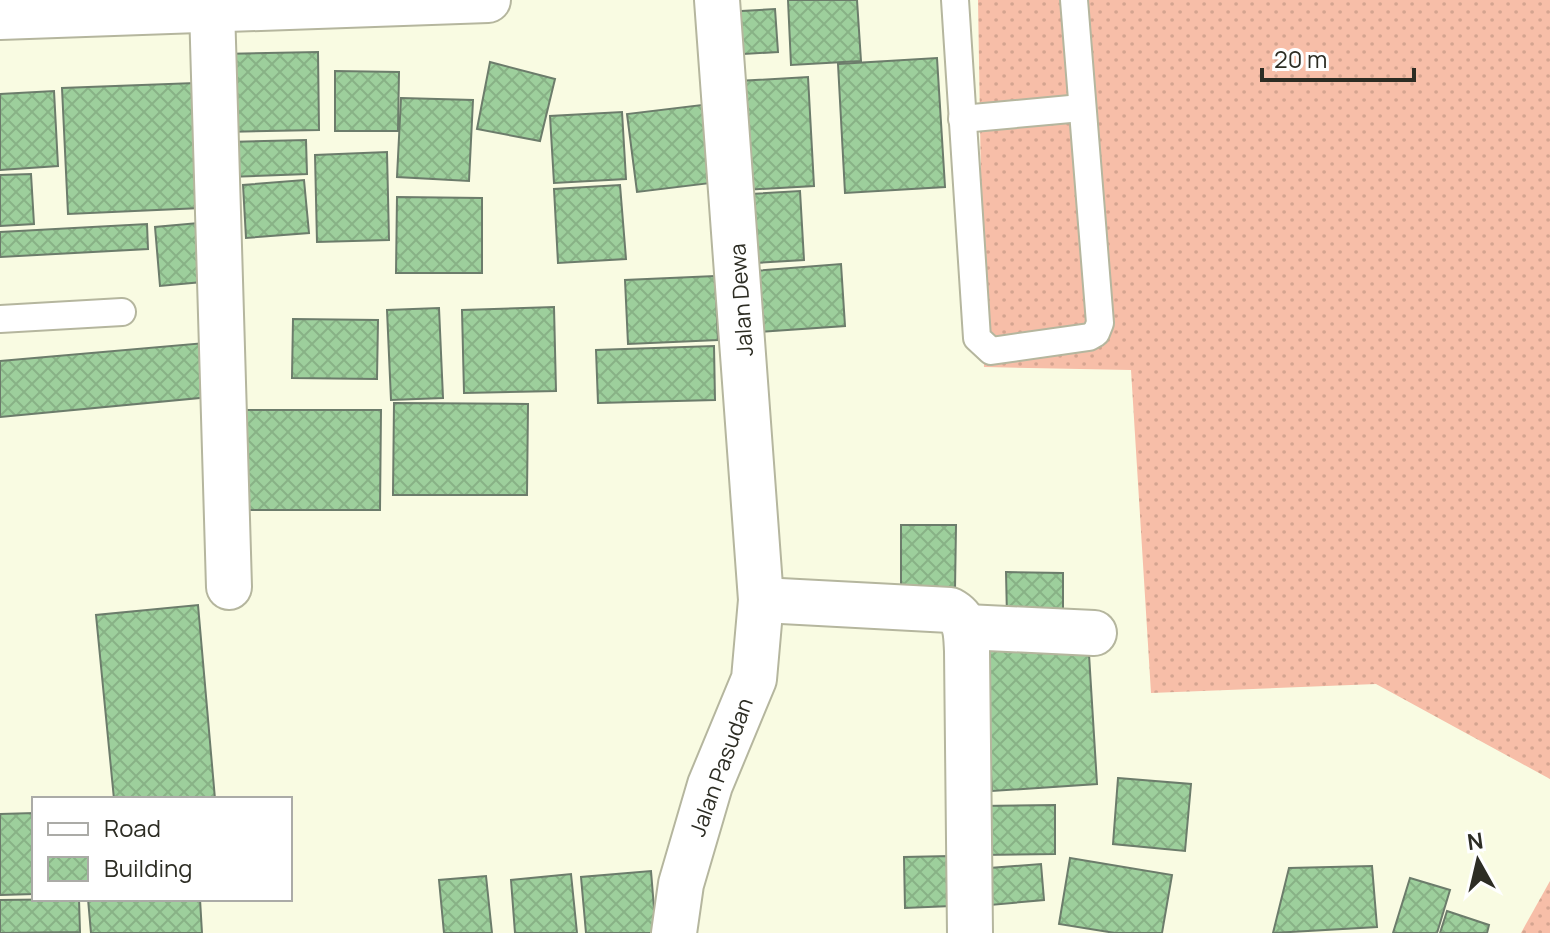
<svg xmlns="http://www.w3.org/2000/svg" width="1550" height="933" viewBox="0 0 1550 933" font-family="Manrope,sans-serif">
	<defs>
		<pattern id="grass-dots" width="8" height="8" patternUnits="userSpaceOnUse" patternTransform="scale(2)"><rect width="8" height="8" fill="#f7bea8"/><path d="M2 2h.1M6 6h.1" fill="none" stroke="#d4a490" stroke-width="1.8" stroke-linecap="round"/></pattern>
		<pattern id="building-cross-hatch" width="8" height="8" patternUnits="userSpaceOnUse" patternTransform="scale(2)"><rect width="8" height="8" fill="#9dcf9c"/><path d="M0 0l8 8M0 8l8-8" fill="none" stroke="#88b286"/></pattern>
	</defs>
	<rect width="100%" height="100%" fill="#f9fbe2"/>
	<g fill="url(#grass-dots)">
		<path d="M978,0H1550V779L1376,684L1151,693L1131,370L984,367Z"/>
		<path d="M1550,881V933H1521Z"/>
	</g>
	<g fill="url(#building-cross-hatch)" stroke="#6c7c6b" stroke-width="2">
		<path d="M788,0H857L861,61L791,65Z"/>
		<path d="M775,9L778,52L727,55L724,12Z"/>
		<path d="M318,52L319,130L222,132L221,54Z"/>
		<path d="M937,58L945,187L845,193L838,64Z"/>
		<path d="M490,62L555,79L540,141L477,129Z"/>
		<path d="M335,71L399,72L398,131H335Z"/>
		<path d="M808,77L814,186L744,190L738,81Z"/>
		<path d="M195,83L201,208L68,214L62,88Z"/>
		<path d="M54,91L58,166L0,170V94Z"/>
		<path d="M401,98L473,100L469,181L397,177Z"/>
		<path d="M710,104L719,182L637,192L627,114Z"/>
		<path d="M622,112L626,179L554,183L550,116Z"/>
		<path d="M306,140L307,174L228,177L227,142Z"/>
		<path d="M387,152L389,240L317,242L315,155Z"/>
		<path d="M31,174L34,224L0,226V175Z"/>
		<path d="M304,180L309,233L246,238L243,185Z"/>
		<path d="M620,185L626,259L558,263L554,189Z"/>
		<path d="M800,191L804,260L739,264L734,195Z"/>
		<path d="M397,197L482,198V273H396Z"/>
		<path d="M198,223L202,282L160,286L155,227Z"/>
		<path d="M147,224L148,249L0,257V232Z"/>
		<path d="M841,264L845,326L745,333L741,272Z"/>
		<path d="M715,276L718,340L628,344L625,280Z"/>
		<path d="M554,307L556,391L464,393L462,310Z"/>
		<path d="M439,308L443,398L391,400L387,310Z"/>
		<path d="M293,319L378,320L377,379L292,378Z"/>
		<path d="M205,343L210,397L0,417V361Z"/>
		<path d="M714,346L715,400L598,403L596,350Z"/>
		<path d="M394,403L528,404L527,495H393Z"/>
		<path d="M236,410H381L380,510H235Z"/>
		<path d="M901,525H956L955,589H901Z"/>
		<path d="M1006,572L1063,573V616L1007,617Z"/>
		<path d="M198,605L215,799H114L96,615Z"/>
		<path d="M1088,638L1097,784L992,791L983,645Z"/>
		<path d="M1118,778L1191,784L1185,851L1113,844Z"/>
		<path d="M1055,805V854L979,855V806Z"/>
		<path d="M34,813V894L0,895V814Z"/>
		<path d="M950,856L951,906L905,908L904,857Z"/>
		<path d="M1070,858L1172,875L1162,933H1115L1059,924Z"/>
		<path d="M1041,864L1044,900L979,906L977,869Z"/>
		<path d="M1372,866L1377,927L1273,933L1289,868Z"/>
		<path d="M651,871L656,933H586L581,877Z"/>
		<path d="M571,874L577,933H515L511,880Z"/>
		<path d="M486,876L492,933H444L439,880Z"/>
		<path d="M1410,878L1450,890L1437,933H1393Z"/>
		<path d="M79,899L80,932L0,933V900Z"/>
		<path d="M88,899H200L202,933H91Z"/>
		<path d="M1447,911L1489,925L1487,933H1440Z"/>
	</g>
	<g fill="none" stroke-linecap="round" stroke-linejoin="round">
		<defs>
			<g id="lane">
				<path d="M955,0L977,338L991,351L1089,337L1096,333L1100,323L1074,0"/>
				<path d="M962,119L1081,108"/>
				<path d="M0,319L122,312"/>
			</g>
			<g id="street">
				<path d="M212,8L229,587"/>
				<path d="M761,600L950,610C967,619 966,633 967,651L970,933"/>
				<path d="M966,627L1094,633"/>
				<path d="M674,933L681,884L710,785L754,679L761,600L717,0"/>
			</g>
			<path id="secondary" d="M0,17L488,0"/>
		</defs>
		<use href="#lane" stroke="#b5b69e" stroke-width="30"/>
		<use href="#street" stroke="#b5b69e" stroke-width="48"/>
		<use href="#secondary" stroke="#b5b69e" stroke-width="48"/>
		<use href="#lane" stroke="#fff" stroke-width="26"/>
		<use href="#street" stroke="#fff" stroke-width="44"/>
		<use href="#secondary" stroke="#fff" stroke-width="44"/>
	</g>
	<g text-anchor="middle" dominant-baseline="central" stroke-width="7" stroke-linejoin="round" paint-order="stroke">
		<g font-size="22" fill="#2d2d24" stroke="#fff">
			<text transform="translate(741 300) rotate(-94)">Jalan Dewa</text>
			<text transform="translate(721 767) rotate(-70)">Jalan Pasudan</text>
		</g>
	</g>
	<rect x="32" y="797" width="260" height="104" fill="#ffffff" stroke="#ababa7" stroke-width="2"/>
	<rect x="48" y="823" width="40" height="12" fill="#ffffff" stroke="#ababa7" stroke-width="2"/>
	<text x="104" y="837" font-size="24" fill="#2d2d24">Road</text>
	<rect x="48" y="857" width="40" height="24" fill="url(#building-cross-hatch)" stroke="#ababa7" stroke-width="2"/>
	<text x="104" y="877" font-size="24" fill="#2d2d24">Building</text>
	<g transform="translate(1478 861) rotate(352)" stroke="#ffffff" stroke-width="6" paint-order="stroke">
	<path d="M0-6L14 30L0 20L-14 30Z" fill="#2d2d24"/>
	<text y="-12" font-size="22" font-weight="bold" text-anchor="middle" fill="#2d2d24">N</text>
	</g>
	<path d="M1262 68v12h152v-12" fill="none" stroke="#2d2d24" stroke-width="4"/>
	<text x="1274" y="68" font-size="24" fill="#2d2d24" stroke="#ffffff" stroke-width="6" paint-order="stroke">20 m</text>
</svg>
